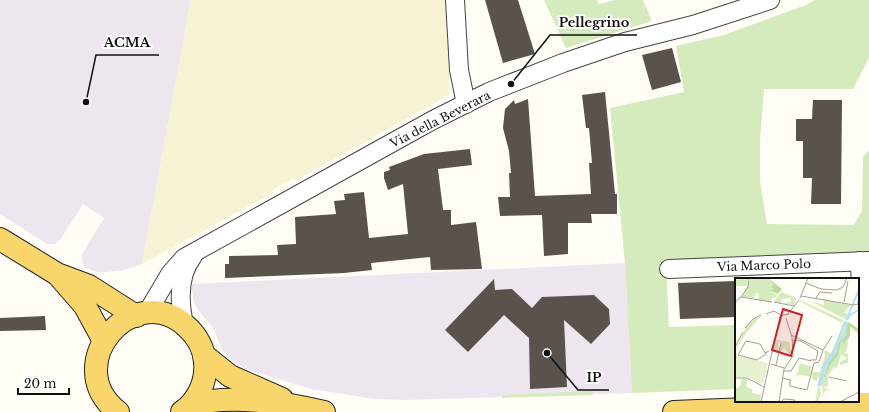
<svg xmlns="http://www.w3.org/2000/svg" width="869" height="412" viewBox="0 0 869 412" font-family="'Libre Baskerville',serif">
	<rect width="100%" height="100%" fill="#fffdf5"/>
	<g fill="#eee6ef">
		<path d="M0,0H191L142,264L125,270L107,272H96L85,267L82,261V254L104,218L83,204L60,240L54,244H47L0,214Z"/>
		<path d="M625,263L632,393L406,400L374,399L312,389L251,371L233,362L222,349L213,328L199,311L194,303L192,291V284Z"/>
	</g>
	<path fill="#f6f3d4" d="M191,0H449V95L295,181L294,178L272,190L273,193L142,264Z"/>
	<g fill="#d5ebbd">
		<path d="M544,0H597L599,4L615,0H643L652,21L566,48Z"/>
		<path d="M815,0H869V58L853,89H764L760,140V181L767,224L854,225L862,211L863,157L869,150V256L666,262L669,327L736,325V389L632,393L625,263L610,108L684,92L676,46L724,35L806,5Z"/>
		<path d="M592,391L593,395L502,398V395Z"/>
	</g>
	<g fill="#5a524d">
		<path d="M485,0H518L535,54L503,63Z"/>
		<path d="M672,48L681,82L652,90L642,55Z"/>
		<path d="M605,92L615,194H617V214H591L592,223H568V254L544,256L542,215L500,216L498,197H510L509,173H511L509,151L503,128L505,109L514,100L515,104L528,99L535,196L591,194L589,163H592L589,128H586L582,95Z"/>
		<path d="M813,100H842L841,204H811L812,178H803V141H796V119H812Z"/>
		<path d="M470,149L472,165L438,169L443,210H451V225L476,222L482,269L431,270L430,257L371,263L372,270L344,273L225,278V264H229V256L278,255L277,245L296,244L295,217L336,214L334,201L345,200L344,194L364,192L369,238L408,234L403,184L388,190L384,178V172L390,170L389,167L424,154Z"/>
		<path d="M494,279L495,290L512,289L532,308L542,297L594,295L609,309L610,324L591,344L564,320L567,387L530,389L529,338L504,315L468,352L445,330Z"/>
		<path d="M736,281V317L680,319L678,283Z"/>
		<path d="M45,316L46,330L0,331V318Z"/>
	</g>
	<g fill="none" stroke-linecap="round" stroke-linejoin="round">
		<defs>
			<g id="minor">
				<path d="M455,0L459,70L466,104"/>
				<path d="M860,261L864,404"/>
				<path d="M669,269L869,261"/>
				<path d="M147,313L170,274L184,258L433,120L489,92L563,63L625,42L693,25L770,0"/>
				<path d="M184,324C179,301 178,275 193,256"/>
			</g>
			<g id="primary">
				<path d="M0,239L57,274L89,286L136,316"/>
				<path d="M59,276L85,306L104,341"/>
				<path d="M205,356L230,376L282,399"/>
				<path d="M191,405C229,394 285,403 324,412"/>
				<path d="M118,412C58,365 134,277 187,327C197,336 204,349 205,362C207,381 198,401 182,412"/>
				<path d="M674,412L869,404"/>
			</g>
		</defs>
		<use href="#minor" stroke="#444" stroke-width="20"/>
		<use href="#primary" stroke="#222" stroke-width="24"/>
		<use href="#minor" stroke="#fff" stroke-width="18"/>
		<use href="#primary" stroke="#f9d66b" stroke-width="22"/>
	</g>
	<g text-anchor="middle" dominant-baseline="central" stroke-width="4" stroke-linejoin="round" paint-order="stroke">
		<g font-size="12" fill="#111" stroke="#fff">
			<text transform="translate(440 119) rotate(-27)">Via della Beverara</text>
			<text transform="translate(764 265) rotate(-2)">Via Marco Polo</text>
		</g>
	</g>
	<g transform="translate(735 278)">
		<rect width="124" height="124" fill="#fffdf5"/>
		<path d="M13,0L12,8H0V2ZM16,0H33L39,7L35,9L39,11L33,12L42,17L40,20L38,19L35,23L23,22L24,16L21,15L19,20L7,19ZM46,14L62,20L59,27L47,25L56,24L55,20L47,21L46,25L39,24L32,34ZM65,22L108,42L107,45L64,23ZM89,22L115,27L109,35L112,36L110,41L75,23L89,27ZM26,38L12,54L0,73L11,49L18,41ZM110,43L124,53V57L115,49L112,72L109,75L113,76V85L105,87V84L112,80L106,77L102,90L99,89L93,98V109L88,108L95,113L91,112L87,119L88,113L87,108H84L86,115L83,124H80L86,96L85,99H82V103L78,102L76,94H85L90,78L89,72L96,75ZM41,62L54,64L57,78L49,70L46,74L51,77V79L44,76L46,65L43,64V73L38,72ZM65,85L77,89L75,98L63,97L61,100ZM7,100L13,101L11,109L17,111V115L26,117L25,123L0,124V111L5,108Z" fill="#d5ebbd"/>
		<path d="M33,0L47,11L43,16L33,12L39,11L35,9L39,7ZM113,44L124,51V53L115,48V58L107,67L108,63L106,64L103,77L95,87L94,90L91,95V96L90,99H89L94,84L102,74L104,64L109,60Z" fill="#b9dc9c"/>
		<path d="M0,77L33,85L28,106L12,99H0Z" fill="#e6f2cf"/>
		<path fill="none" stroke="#b9e0f7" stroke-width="2" d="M111,42L124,12M112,42L115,37L124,32M83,108L89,87L99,73L110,43M85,108L90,89L100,75L103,62L110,58L112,44"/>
		<path fill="none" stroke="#a09f9a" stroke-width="1" d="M71,5L86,11L102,12L108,9L112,0M66,18L119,27L123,26L124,19M6,19L13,9L14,0M65,20L73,0M81,20L85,14L97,15M0,24L6,19L37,24M39,24L59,28M109,24L113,3M31,36L39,33L46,37M52,37L64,22M10,50L18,41L26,37M56,57L88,72L97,58M57,62L66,63L83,73L81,82H75M0,69L8,54M31,74V76L22,82L3,77L11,63L25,66L30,75L31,74H32L34,73M36,86L49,90M41,87L46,65M49,93H56L64,80L76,83M94,99L112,103M0,100H12L29,109M47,100L55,102V108L72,112L79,85L84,84L88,72M26,124L45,38L54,36M44,124L49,91L58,78L57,59L51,40M46,124L49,121L60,122L59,124M105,124L124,114"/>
		<path fill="#c4262e" fill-opacity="0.15" stroke="#c4262e" stroke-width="2" d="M48,31L67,37L56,78L37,72Z"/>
		<rect width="124" height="124" fill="none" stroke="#111" stroke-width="2"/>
	</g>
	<path fill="none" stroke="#111" stroke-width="1.5" d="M511 84L550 35H637M86 102L96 55H159M547 353L578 390H609"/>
	<g fill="#111" stroke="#fff" stroke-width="1.5">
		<circle cx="511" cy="84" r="4"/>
		<circle cx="86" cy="102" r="4"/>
		<circle cx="547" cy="353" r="4"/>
	</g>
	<g font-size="13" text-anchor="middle" font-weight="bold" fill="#111" stroke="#fff" stroke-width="4" stroke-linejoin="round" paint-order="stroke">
		<text x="594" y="27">Pellegrino</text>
		<text x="127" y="47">ACMA</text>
		<text x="594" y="382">IP</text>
	</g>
	<path d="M18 388v6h51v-6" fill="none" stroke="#111111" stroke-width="2"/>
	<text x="24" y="388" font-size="12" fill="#111111" stroke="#ffffff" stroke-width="3" paint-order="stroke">20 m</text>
</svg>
